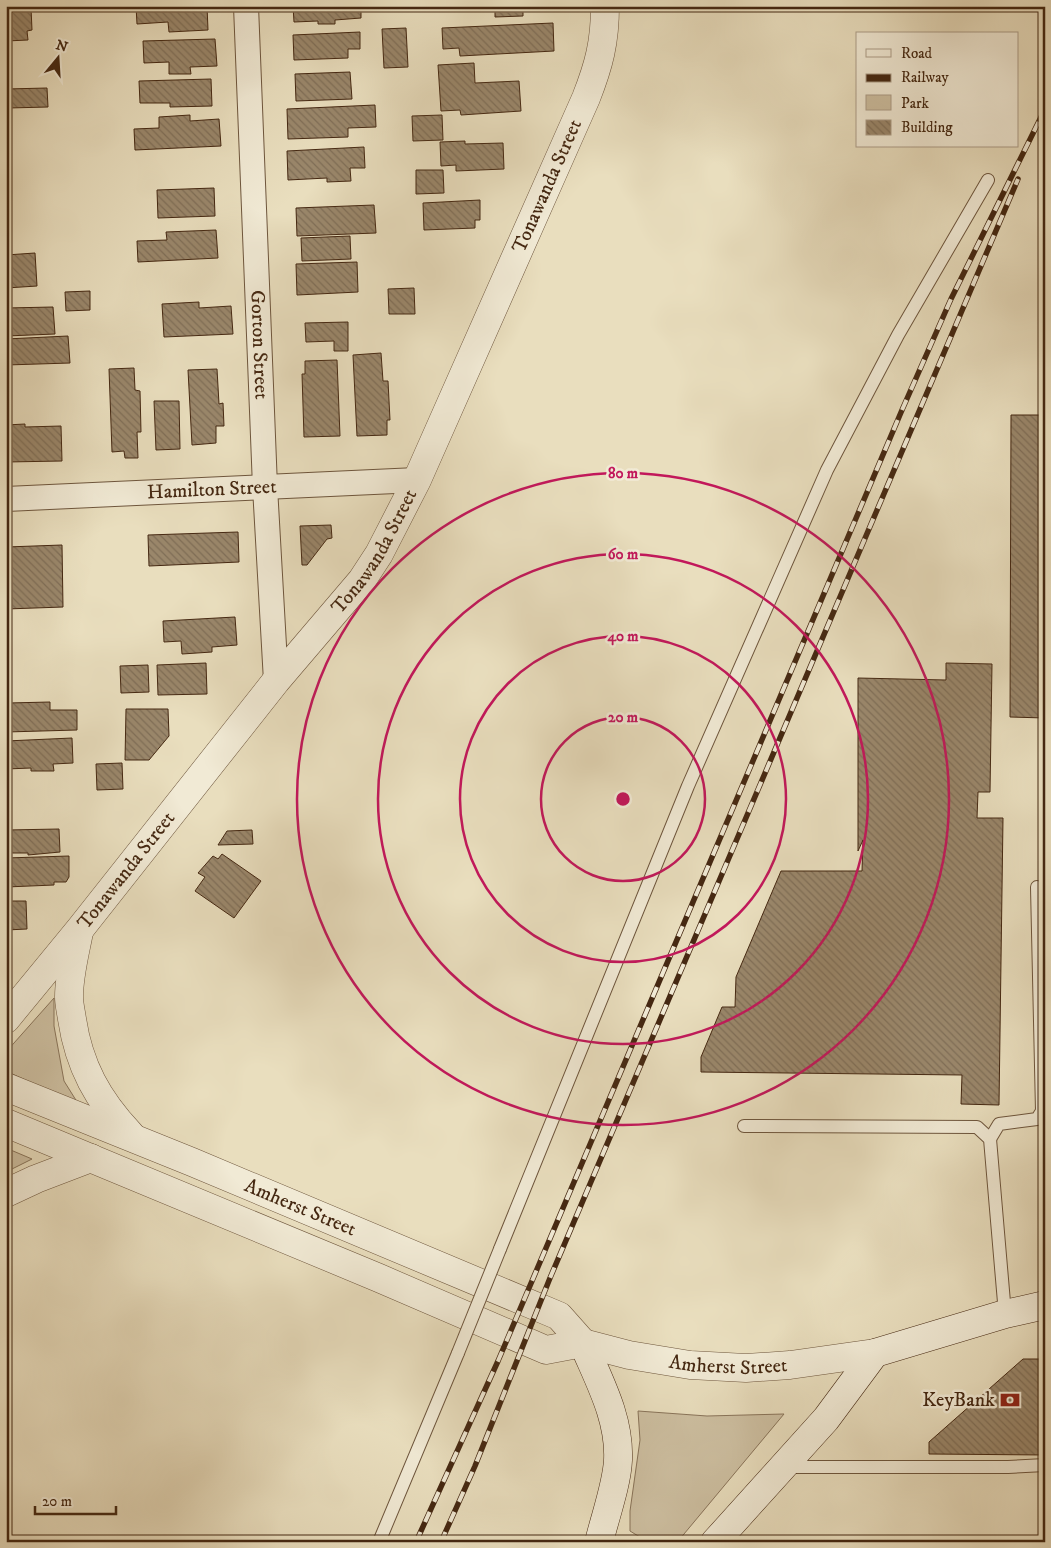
<svg xmlns="http://www.w3.org/2000/svg" width="1051" height="1548" viewBox="0 0 1051 1548" font-family="'IM FELL DW Pica',serif">
	<defs>
		<pattern id="building-back-hatch" width="6" height="6" patternUnits="userSpaceOnUse" patternTransform="scale(1.25)"><rect width="6" height="6" fill="#9a876b"/><path d="M-1 5l2 2M0 0l6 6M5-1l2 2" fill="none" stroke="#7f6e57"/></pattern>
	</defs>
	<rect width="100%" height="100%" fill="#e9debe"/>
	<filter id="stains"><feTurbulence type="fractalNoise" baseFrequency=".004" numOctaves="4"/><feColorMatrix values="0 0 0 0 .2 0 0 0 0 .09 0 0 0 0 .02 0 0 0 .5 -.17"/></filter>
	<radialGradient id="worn" r=".72"><stop offset=".6" stop-color="#630" stop-opacity="0"/><stop offset="1" stop-color="#630" stop-opacity=".3"/></radialGradient>
	<g fill="#cdbfa1" stroke="#89745a">
		<path d="M54,998V1026L64,1081L79,1105L6,1071V1052Z"/>
		<path d="M6,1148L32,1159L6,1172Z"/>
		<path d="M638,1411L707,1416L784,1414L679,1540L648,1542L630,1531V1511L640,1440Z"/>
	</g>
	<g fill="url(#building-back-hatch)" stroke="#452812">
		<path d="M136,6H207L208,30L169,32L168,22L137,24Z"/>
		<path d="M293,6H361V18L335,20V24H318V21L294,22Z"/>
		<path d="M495,6H562V10L523,11V16L495,17Z"/>
		<path d="M31,8L32,30L27,31L28,40L6,41V9Z"/>
		<path d="M553,23L554,51L460,56L459,48L443,49L442,28Z"/>
		<path d="M406,28L408,67L384,68L382,29Z"/>
		<path d="M360,32V49H348V58L294,60L293,35Z"/>
		<path d="M215,39L217,66L190,67L191,74H169V62L144,63L143,41Z"/>
		<path d="M474,63L475,83L519,81L521,111L461,115L460,110L441,111L438,65Z"/>
		<path d="M350,72L352,99L296,101L295,74Z"/>
		<path d="M211,79L212,106L170,107V103H140L139,81Z"/>
		<path d="M47,88L48,107L8,108V114H6V89Z"/>
		<path d="M375,105L376,127L348,128V137L288,139L287,109Z"/>
		<path d="M190,115V121L219,119L221,146L135,150L134,129L159,128V117Z"/>
		<path d="M442,115L443,140L413,141L412,116Z"/>
		<path d="M465,141V144L503,143L504,169L456,171V165L441,166L440,142Z"/>
		<path d="M364,147L365,168H350L351,181L327,182V178L288,180L287,151Z"/>
		<path d="M416,170H443L444,193L416,194Z"/>
		<path d="M214,188L215,216L158,218L157,190Z"/>
		<path d="M480,200V220H475V228L424,230L423,203Z"/>
		<path d="M374,205L376,233L297,236L296,208Z"/>
		<path d="M216,230L218,258L138,262L137,241L167,240L166,232Z"/>
		<path d="M350,236L351,259L302,261L301,238Z"/>
		<path d="M35,253L37,286L6,288V255Z"/>
		<path d="M357,262L358,292L297,295L296,264Z"/>
		<path d="M414,288L415,314H389L388,289Z"/>
		<path d="M90,291V310L66,311L65,292Z"/>
		<path d="M199,302V308L231,306L233,334L164,337L162,304Z"/>
		<path d="M53,307L55,334L6,336V308Z"/>
		<path d="M348,322V351H334V341L306,342L305,323Z"/>
		<path d="M68,336L70,363L6,365V339Z"/>
		<path d="M381,353L383,381H388L390,420H387V435L357,436L353,355Z"/>
		<path d="M337,360L340,436L304,437L302,374H305V361Z"/>
		<path d="M134,368L135,390L140,391L141,432H137L138,458H125L124,451L112,452L109,369Z"/>
		<path d="M217,369L219,404L223,403L224,426H216V443L192,445L188,370Z"/>
		<path d="M154,401H179L180,449L156,450Z"/>
		<path d="M1011,415H1045V718L1010,717Z"/>
		<path d="M25,424V427L61,426L62,461L6,462V425Z"/>
		<path d="M331,525L332,538L327,539L307,565H302L300,526Z"/>
		<path d="M238,532L239,562L149,566L148,535Z"/>
		<path d="M62,545L63,607L6,609V547Z"/>
		<path d="M235,617L237,645L212,647V652L182,654L181,641L164,642L163,621Z"/>
		<path d="M206,663L207,694L158,695L157,665Z"/>
		<path d="M946,663L992,664L990,792H978L977,818H1003L999,1105L961,1104L962,1075L701,1072V1057L722,1007H735L736,977L781,871H862L863,840L858,851V678L946,680Z"/>
		<path d="M148,665L149,692L121,693L120,666Z"/>
		<path d="M50,702V710H77V730L6,732L8,703Z"/>
		<path d="M126,709H168L169,736L149,760H125Z"/>
		<path d="M72,738L73,763L53,764L54,771H31V768L6,769V741Z"/>
		<path d="M122,763L123,789L97,790L96,764Z"/>
		<path d="M59,829L60,852L28,855V853H7V830Z"/>
		<path d="M252,830L253,844L218,845L227,831Z"/>
		<path d="M222,854L261,881L234,918L195,891L205,877L198,873L213,856L218,859Z"/>
		<path d="M69,856V877L66,882H54V885L6,887V858Z"/>
		<path d="M6,901H26L27,929L6,930Z"/>
		<path d="M1023,1359H1045V1455L929,1454V1442Z"/>
	</g>
	<g fill="none" stroke-linecap="round" stroke-linejoin="round">
		<defs>
			<g id="service">
				<path d="M744,1126L977,1127L990,1139L1005,1314"/>
				<path d="M990,1139L999,1124L1037,1119L1042,1111L1037,887"/>
				<path d="M500,1249L688,786L827,470L898,335L988,180"/>
				<path d="M786,1467H1008L1045,1465"/>
				<path d="M379,1542L458,1353"/>
			</g>
			<g id="minor">
				<path id="s1" d="M246,6L265,487L276,681"/>
				<path id="s2" d="M6,499L417,480"/>
			</g>
			<g id="tertiary">
				<path d="M79,932C75,953 69,975 69,997C69,1004 71,1012 72,1019C79,1066 98,1100 130,1134"/>
				<path id="s3" d="M6,1019L80,929L276,681L362,580L379,554L417,480L586,98C599,65 605,42 605,6"/>
				<path id="s4" d="M6,1087L192,1162L559,1316L583,1343"/>
				<path id="s5" d="M6,1123L379,1278L546,1350L583,1343L629,1355L690,1365L746,1368L790,1365L875,1353"/>
				<path d="M6,1193L36,1179L91,1158"/>
			</g>
			<g id="secondary">
				<path d="M583,1343C599,1381 620,1418 618,1460C617,1484 605,1517 599,1542"/>
				<path d="M715,1542L826,1419L875,1353L1005,1314L1045,1305"/>
			</g>
		</defs>
		<use href="#service" stroke="#6e563d" stroke-width="14"/>
		<use href="#minor" stroke="#6e563d" stroke-width="26"/>
		<use href="#tertiary" stroke="#6e563d" stroke-width="29"/>
		<use href="#secondary" stroke="#452812" stroke-width="29"/>
		<use href="#service" stroke="#f1ead5" stroke-width="12"/>
		<use href="#minor" stroke="#f1ead5" stroke-width="24"/>
		<use href="#tertiary" stroke="#f1ead5" stroke-width="28"/>
		<use href="#secondary" stroke="#f1ead5" stroke-width="28"/>
		<defs>
			<g id="rail">
				<path d="M416,1542L498,1361L902,410L951,299L1045,109"/>
				<path d="M441,1542L475,1466L550,1278L1018,179"/>
			</g>
		</defs>
		<use href="#rail" stroke="#452812" stroke-width="5.5"/>
		<use href="#rail" stroke="#f1ead5" stroke-width="4" stroke-dasharray="11" stroke-linecap="butt"/>
		<defs>
			<path id="service-bridge" d="M458,1353L500,1249"/>
		</defs>
		<use href="#service-bridge" stroke="#6e563d" stroke-width="14" stroke-linecap="butt"/>
		<use href="#service-bridge" stroke="#f1ead5" stroke-width="12"/>
	</g>
	<g fill="none" stroke="#c2185b" stroke-width="2.5">
		<circle cx="623" cy="799" r="82"/>
		<circle cx="623" cy="799" r="163"/>
		<circle cx="623" cy="799" r="245"/>
		<circle cx="623" cy="799" r="326"/>
	</g>
	<defs>
		<symbol id="bank-bare" viewBox="-9 -9 18 18"><path d="M-6-4H6V4H-6ZM0-2.3a2.3 2.3 0 1 0 0 4.6a2.3 2.3 0 1 0 0-4.6Z" fill="#8f2418" stroke="#f1ead5" stroke-width="2.5" paint-order="stroke"/></symbol>
	</defs>
	<g fill-rule="evenodd">
		<use href="#bank-bare" x="996" y="1386" width="28" height="28"/>
	</g>
	<g text-anchor="middle" dominant-baseline="central" stroke-width="5" stroke-linejoin="round" paint-order="stroke">
		<g font-size="20" fill="#452812" stroke="#f1ead5">
			<text stroke="none"><textPath href="#s3" startOffset="1001">Tonawanda Street</textPath></text>
			<text stroke="none"><textPath href="#s1" startOffset="339">Gorton Street</textPath></text>
			<text stroke="none"><textPath href="#s2" startOffset="206">Hamilton Street</textPath></text>
			<text stroke="none"><textPath href="#s3" startOffset="596">Tonawanda Street</textPath></text>
			<text stroke="none"><textPath href="#s3" startOffset="191">Tonawanda Street</textPath></text>
			<text stroke="none"><textPath href="#s4" startOffset="318">Amherst Street</textPath></text>
			<text stroke="none"><textPath href="#s5" startOffset="771">Amherst Street</textPath></text>
		</g>
		<g font-size="20" fill="#452812" stroke="#f1ead5" text-anchor="end">
			<text x="995" y="1400">KeyBank</text>
		</g>
	</g>
	<circle cx="623" cy="799" r="8" fill="#c2185b" stroke="#f1ead5" stroke-width="2.5"/>
	<g font-size="15" text-anchor="middle" font-weight="bold" fill="#c2185b" stroke="#f1ead5" stroke-width="5" stroke-linejoin="round" paint-order="stroke">
		<text x="623" y="478">80 m</text>
		<text x="623" y="559">60 m</text>
		<text x="623" y="641">40 m</text>
		<text x="623" y="722">20 m</text>
	</g>
	<rect width="1051" height="1548" fill="none" stroke="#e9debe" stroke-width="25"/>
	<rect x="8" y="8" width="1036" height="1533" fill="none" stroke="#452812" stroke-width="2.5"/>
	<rect x="12" y="12" width="1026" height="1523" fill="none" stroke="#452812"/>
	<rect x="856" y="32" width="162" height="115" fill="#f1ead5" stroke="#ac9c87"/>
	<rect x="866" y="49" width="25" height="8" fill="#f1ead5" stroke="#ac9c87"/>
	<text x="901" y="58" font-size="15" fill="#452812">Road</text>
	<rect x="866" y="74" width="25" height="8" fill="#452812" stroke="#ac9c87"/>
	<text x="901" y="82" font-size="15" fill="#452812">Railway</text>
	<rect x="866" y="95" width="25" height="15" fill="#cdbfa1" stroke="#ac9c87"/>
	<text x="901" y="108" font-size="15" fill="#452812">Park</text>
	<rect x="866" y="120" width="25" height="15" fill="url(#building-back-hatch)" stroke="#ac9c87"/>
	<text x="901" y="132" font-size="15" fill="#452812">Building</text>
	<g transform="translate(58 58) rotate(18)" stroke="#f1ead5" stroke-width="4" paint-order="stroke">
	<path d="M0-4L9 19L0 12L-9 19Z" fill="#452812"/>
	<text y="-8" font-size="14" font-weight="bold" text-anchor="middle" fill="#452812">N</text>
	</g>
	<path d="M35 1506v8h81v-8" fill="none" stroke="#452812" stroke-width="2.5"/>
	<text x="42" y="1506" font-size="15" fill="#452812" stroke="#f1ead5" stroke-width="4" paint-order="stroke">20 m</text>
	<rect width="100%" height="100%" filter="url(#stains)"/>
	<rect width="100%" height="100%" fill="url(#worn)"/>
</svg>
